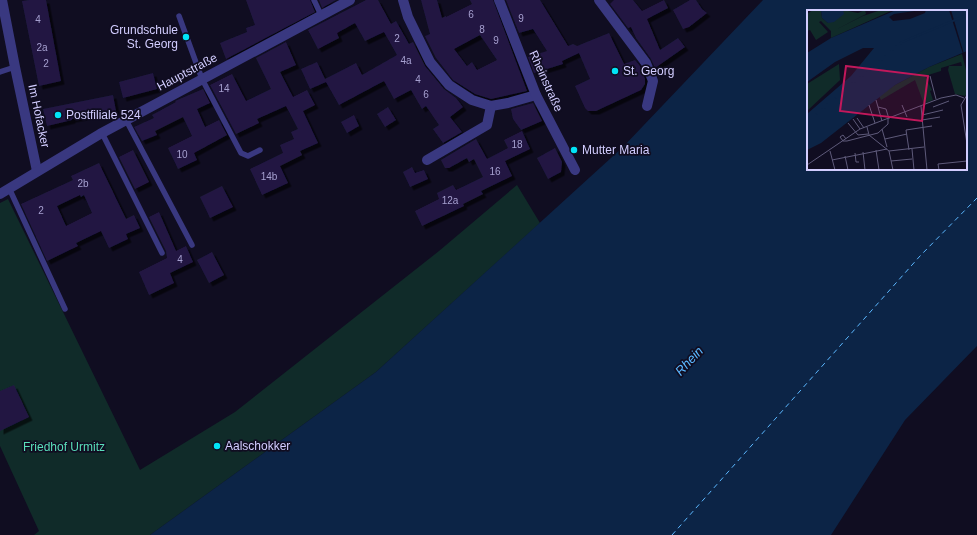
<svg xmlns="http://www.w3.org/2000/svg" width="977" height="535" viewBox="0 0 977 535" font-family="Arial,sans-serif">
	<defs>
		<filter id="shadow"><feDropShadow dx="3.5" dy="3.5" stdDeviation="0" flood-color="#0009"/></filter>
	</defs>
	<rect width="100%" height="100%" fill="#100d21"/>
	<path fill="#102b29" d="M517,185L540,223L376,372L150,535H34L39,531L0,446V203L8,199L140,470L235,412L439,251Z"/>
	<path fill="#0c2446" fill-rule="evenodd" d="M763,0H977V346L905,420L831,535H150L376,372L623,147ZM808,11H966V169H808Z"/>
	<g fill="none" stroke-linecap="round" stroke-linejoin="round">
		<path stroke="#5bb7ff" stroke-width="1" stroke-dasharray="5 4" stroke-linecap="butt" d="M672,535L920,256L977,198"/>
	</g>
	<g fill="#201942" fill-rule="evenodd" filter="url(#shadow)">
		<path d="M29,0H46L61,81L39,86L22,1Z"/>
		<path d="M246,0H310L315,12L226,59L220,43L247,32L246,28L255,25Z"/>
		<path d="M319,0H336L322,8Z"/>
		<path d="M366,0H378L391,24L396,21L409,44L413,42L425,66L444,89L456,98L463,107L450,117L462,132L443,143L433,129L439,125L426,106L422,109L411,90L394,99L384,81L339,105L326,82L310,89L301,69L317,62L325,79L356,63L362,75L397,55L384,32L365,41L355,23L337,33L339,38L318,49L308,30Z"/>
		<path d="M421,0H437L442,18L446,16V17L472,4L470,0H493L527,91L491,99L475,94L453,80L436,58L425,36L430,34ZM480,35L497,60L477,70L472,62L467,66L454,49Z"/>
		<path d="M506,0H540L568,46L573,44L577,46L609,33L624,64L635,60L640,66L645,79V84L641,90L596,111H588L585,108L575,86L590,79L579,53L562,61L563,64L534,73L528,57L547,51L533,29L519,33Z"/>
		<path d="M614,0H633L642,11L664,0L668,8L647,19L660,50L678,38L685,47L655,68L651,59L636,38L631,27L628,28L610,4Z"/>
		<path d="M690,0H696L702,9L707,13L689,27L683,29L673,10Z"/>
		<path d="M286,42L296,65L280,72L293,97L307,90L315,105L303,111L318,143L300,151L302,155L280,166L288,183L262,195L250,169L283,153L280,145L294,139L291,132L298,129L286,106L257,119L259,123L236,134L210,85L232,74L246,101L271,89L256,58Z"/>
		<path d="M153,73L157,89L123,98L119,82Z"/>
		<path d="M203,89L210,103L197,109L205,127L219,120L227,135L194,153L197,160L178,169L168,148L192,136L183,117L155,131L157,135L142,141L134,127L154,118L152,115L176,102L175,101Z"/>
		<path d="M113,95L116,111L72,119V120L47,126L43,109Z"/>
		<path d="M533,103L542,121L521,130L513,119L511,109Z"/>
		<path d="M388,107L396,120L385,127L377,114Z"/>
		<path d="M354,115L359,126L347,133L341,122Z"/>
		<path d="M522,131L530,149L505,161L512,176L481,191L483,194L463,204L464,206L422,226L415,211L439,199L437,193L453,185L456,190L483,177L474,159L469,162L467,158L449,168H445L441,160L476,139L487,159L508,148L504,140Z"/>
		<path d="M555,148L562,162L561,172L548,179L537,158Z"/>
		<path d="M133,150L149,182L135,189L119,157Z"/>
		<path d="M99,163L126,219L134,215L140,228L126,234L128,239L109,248L101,231L76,243L78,246L47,261L21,204L73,180L71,176ZM80,195L81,197L84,195L92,213L66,226L57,206Z"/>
		<path d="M412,167L415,173L424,170L428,179L410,187L403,172Z"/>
		<path d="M222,186L233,207L210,218L200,197Z"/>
		<path d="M159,212L176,251L186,246L193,262L170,273L174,283L149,295L139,272L167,258L166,251L149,217Z"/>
		<path d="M212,252L224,275L209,283L197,260Z"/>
		<path d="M14,385L29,417L0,431V391Z"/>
	</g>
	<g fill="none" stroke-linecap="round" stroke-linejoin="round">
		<g stroke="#393880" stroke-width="5.5">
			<path d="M314,0L321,15"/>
			<path d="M179,16L202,79L241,153L248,156L260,150"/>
			<path d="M0,72L15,67"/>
			<path d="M126,120L192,245"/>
			<path d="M102,133L162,253"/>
			<path d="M9,188L65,309"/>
		</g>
		<g stroke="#393880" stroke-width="10">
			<path d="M2,0L15,67L37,171"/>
			<path d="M403,0L408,17L430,62L449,85L472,100L491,106L508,103L536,95"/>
			<path d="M499,0L536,95L575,170"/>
			<path d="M599,0L646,63L653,81L647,106"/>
			<path d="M427,160L487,125L491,106"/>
			<path d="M0,194L100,134L350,0"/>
		</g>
	</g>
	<g fill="#01e4f7" stroke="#100d21" stroke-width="1.5">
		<circle cx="186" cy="37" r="4"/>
		<circle cx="615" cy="71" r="4"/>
		<circle cx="58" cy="115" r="4"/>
		<circle cx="574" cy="150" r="4"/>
		<circle cx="217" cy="446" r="4"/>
	</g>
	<g text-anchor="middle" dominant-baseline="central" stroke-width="3.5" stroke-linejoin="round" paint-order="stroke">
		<g font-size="10" fill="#a6a0d0">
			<text x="471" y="14">6</text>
			<text x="521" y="18">9</text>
			<text x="38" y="19">4</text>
			<text x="482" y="29">8</text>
			<text x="397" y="38">2</text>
			<text x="496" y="40">9</text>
			<text x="42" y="47">2a</text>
			<text x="406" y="60">4a</text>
			<text x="46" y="63">2</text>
			<text x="418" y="79">4</text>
			<text x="224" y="88">14</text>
			<text x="426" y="94">6</text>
			<text x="517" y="144">18</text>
			<text x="182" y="154">10</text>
			<text x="495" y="171">16</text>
			<text x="269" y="176">14b</text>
			<text x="83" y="183">2b</text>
			<text x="450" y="200">12a</text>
			<text x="41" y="210">2</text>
			<text x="180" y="259">4</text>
		</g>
		<g font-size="12" fill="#d2cdff" stroke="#100d21" text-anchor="start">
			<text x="178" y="30" text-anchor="end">Grundschule<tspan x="178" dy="14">St. Georg</tspan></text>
			<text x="623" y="71">St. Georg</text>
			<text x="66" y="115">Postfiliale 524</text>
			<text x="582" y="150">Mutter Maria</text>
			<text x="225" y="446">Aalschokker</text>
		</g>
		<g font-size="12" fill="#d2cdff" stroke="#100d21">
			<text transform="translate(187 72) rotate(-28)">Hauptstraße</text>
			<text transform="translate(546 81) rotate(66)">Rheinstraße</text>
			<text transform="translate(39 116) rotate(78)">Im Hofacker</text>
		</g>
		<g font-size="12" fill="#59dfba" stroke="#100d21">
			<text x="64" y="447">Friedhof Urmitz</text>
		</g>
		<g font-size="13" font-style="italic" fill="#5bb7ff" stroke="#100d21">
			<text transform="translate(689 361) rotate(-47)">Rhein</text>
		</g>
	</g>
	<g transform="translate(807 10)">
		<rect width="160" height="160" fill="#100d21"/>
		<path d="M6,0H14L15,8L21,13L33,7L36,0L51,3L58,0L59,4L30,19L56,6L74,0H86L24,28V21L14,11L12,12L21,22L9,30L3,20L0,21V4ZM155,44L160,64V84L158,86L148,84L141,60L142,56H155L154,52L134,58V61L118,66L125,80L123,81L126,90L117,94L108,70L74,90L72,86L88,75L122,57ZM32,54L33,70L0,101V74Z" fill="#102b29"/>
		<path d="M14,0H36L37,4L27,12L21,13L15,8ZM89,0H114L87,4L82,7L86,11L103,9L118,3L119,0H160V41L122,57L88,75L14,133L0,140V104L44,66L67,38H56L28,52L0,72V43L24,28Z" fill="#0c2446"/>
		<path d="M142,0H144L157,44H156Z" fill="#100d21"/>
		<path fill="none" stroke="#0c2446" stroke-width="2" d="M0,112L95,32L160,5"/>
		<path fill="none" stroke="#5e5a7a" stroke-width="1" d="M123,66L129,89M160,85L154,95L160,134M69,90L75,111M62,95L68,113M95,95L100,107M114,96L120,160M71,97L79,99L82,109M126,97L142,91M115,105L136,100M50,108L57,118M46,109L53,119M115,110L133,107M41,113L51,125L61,124M60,117L62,125L82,141L117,137M75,119L80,137M39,129L36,125L33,127L36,131H40L71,123L81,114V109M78,129L100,124M105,139L107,160M69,140L72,160M102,140L99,120L125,116M23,141L28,160M82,141L86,160M56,142L58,160M48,143L49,152H52M38,146L41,160M25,150L80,139M84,151L105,149M0,155L53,119L134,88L149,85L157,88M132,160L131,154L160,151"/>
		<path fill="#c2185b" fill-opacity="0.15" stroke="#c2185b" stroke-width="2" d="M39,56L121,66L115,111L33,101Z"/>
		<rect width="160" height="160" fill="none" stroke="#d2cdff" stroke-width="2"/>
	</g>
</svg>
